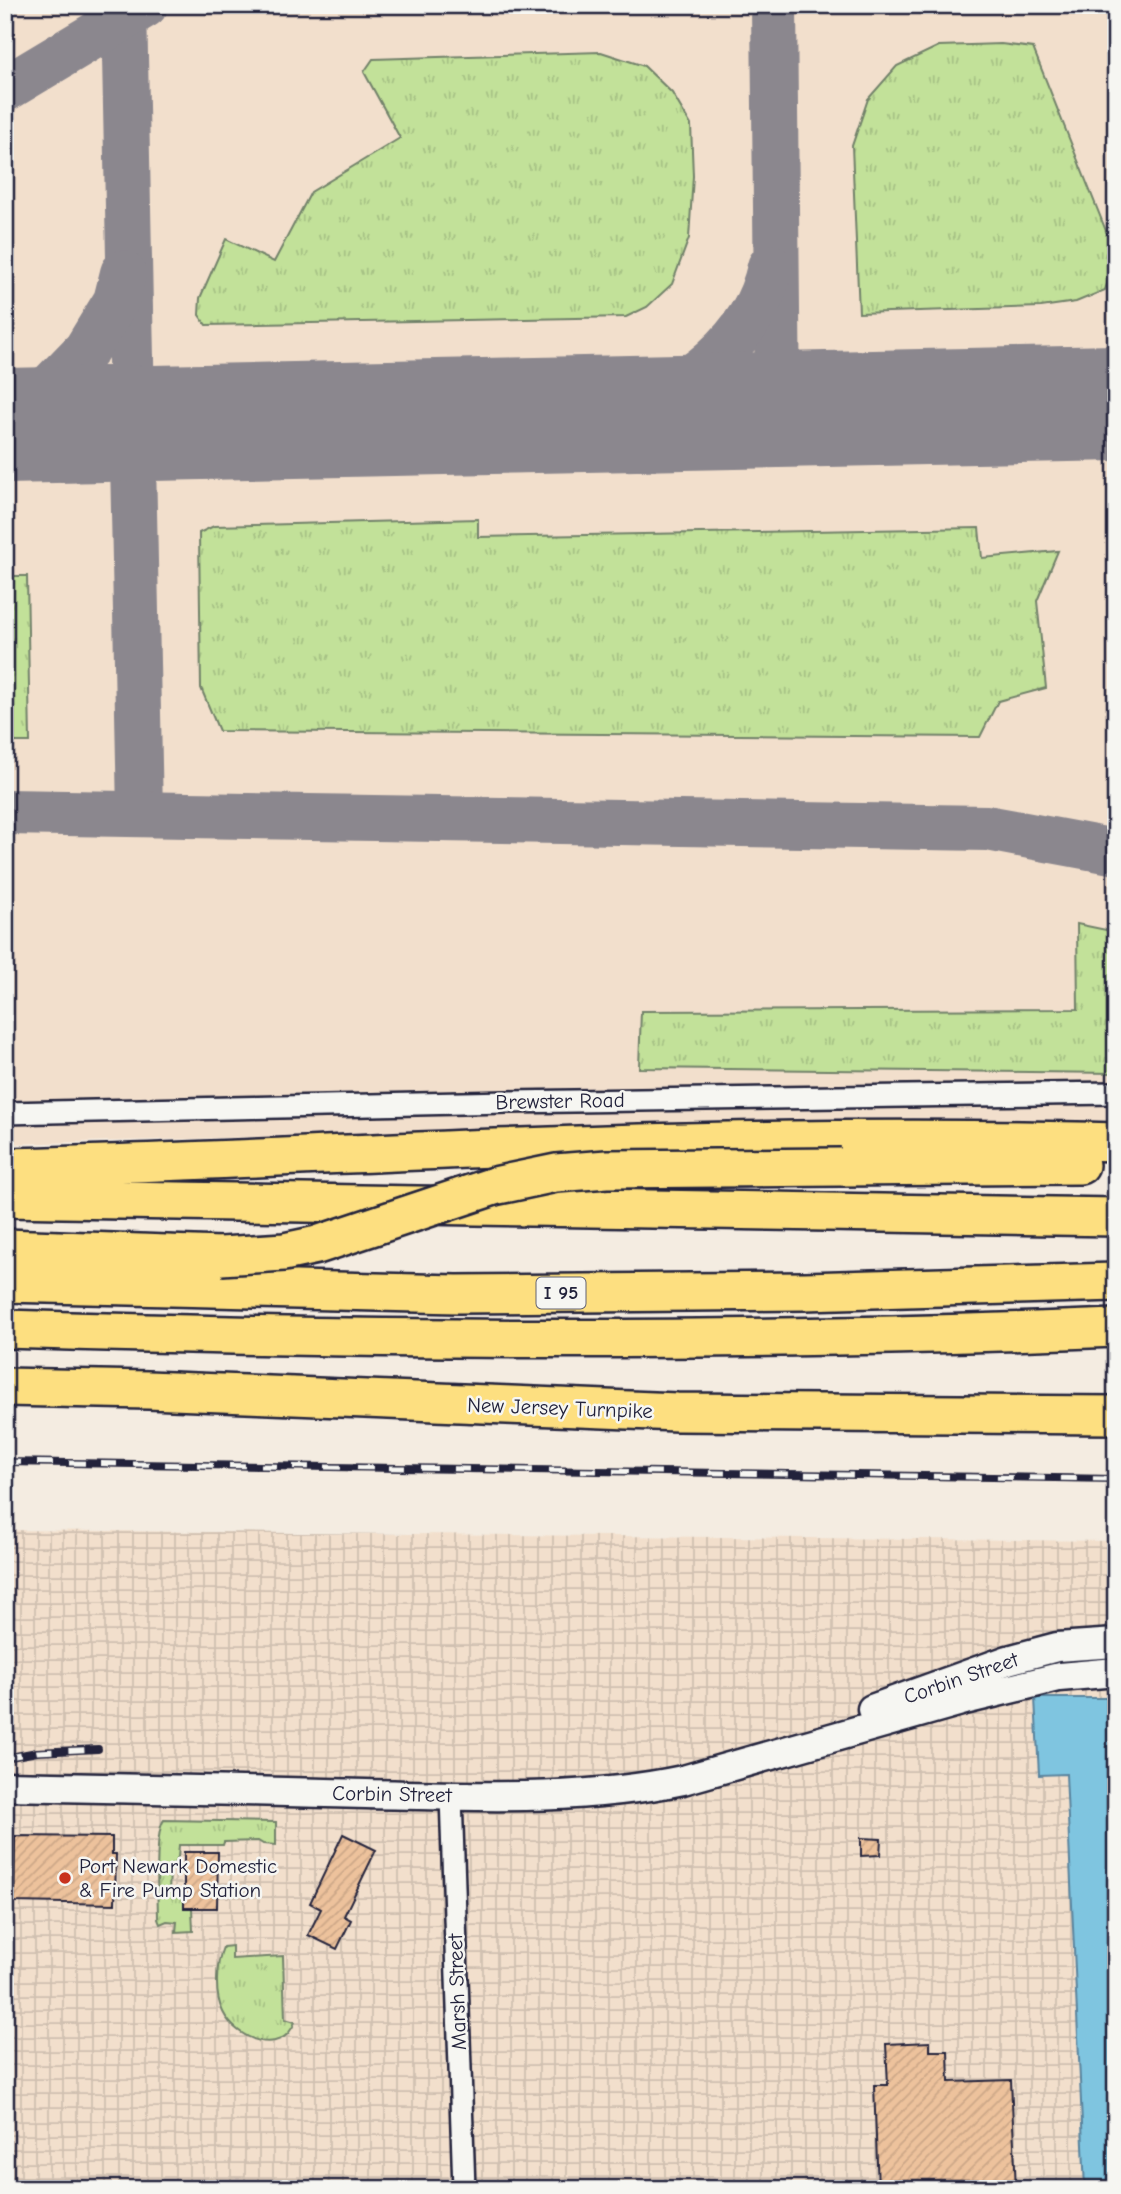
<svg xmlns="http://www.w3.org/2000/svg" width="1121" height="2194" viewBox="0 0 1121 2194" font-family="'Comic Neue',sans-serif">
	<defs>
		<pattern id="industrial-grid" width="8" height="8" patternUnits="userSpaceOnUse" patternTransform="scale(1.75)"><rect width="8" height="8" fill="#f2dfcc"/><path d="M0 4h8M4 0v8" fill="none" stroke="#cfbfb0"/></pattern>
		<pattern id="grass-tufts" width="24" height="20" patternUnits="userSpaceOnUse" patternTransform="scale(1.75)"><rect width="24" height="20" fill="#c2e199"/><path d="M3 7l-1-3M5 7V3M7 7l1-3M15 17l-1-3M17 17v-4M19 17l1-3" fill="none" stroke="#a6c185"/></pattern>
		<pattern id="building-hatch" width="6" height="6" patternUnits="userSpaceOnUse" patternTransform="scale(1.75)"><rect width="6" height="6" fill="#edc29c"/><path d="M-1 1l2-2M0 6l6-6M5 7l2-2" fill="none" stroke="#cba687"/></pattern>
	</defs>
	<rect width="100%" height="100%" fill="#f4ece1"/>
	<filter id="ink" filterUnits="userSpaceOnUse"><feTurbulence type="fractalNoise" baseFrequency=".0143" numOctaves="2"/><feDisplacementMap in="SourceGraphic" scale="14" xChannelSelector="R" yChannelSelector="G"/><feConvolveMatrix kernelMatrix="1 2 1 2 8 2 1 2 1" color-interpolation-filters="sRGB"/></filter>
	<g filter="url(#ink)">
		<path fill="#f2dfcc" d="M5,5H1116V1131L742,1124L5,1144Z"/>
		<path fill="url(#industrial-grid)" d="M5,1530L1116,1541V1698H1036L1040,1775L1066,1773L1085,2189H5Z"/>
		<g fill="url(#grass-tufts)" stroke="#72826a" stroke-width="2">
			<path d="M1001,44L1033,48L1116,256L1105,290L1076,302L1041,307L859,313L852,146L868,99L897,66L939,46Z"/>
			<path d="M601,52L644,66L672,93L691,125L693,176L689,238L672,284L647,307L626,317L206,325L199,315L200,298L226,239L274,262L311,192L400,138L364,72L373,59Z"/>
			<path d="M478,519V537L979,528L982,558L1058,551L1037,601L1046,688L998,701L980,737L219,731L201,688L199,533L214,526Z"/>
			<path d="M5,576H27L30,742H5Z"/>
			<path d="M1077,924L1116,932V1073L639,1068L641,1011L1078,1009Z"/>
			<path d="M164,1820L276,1822V1845L263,1844L258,1841L224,1842L223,1845H179L178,1857L170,1871L169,1892L184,1893L192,1908L193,1931L176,1932L177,1922L167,1921L160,1924L158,1919C158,1900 154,1832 164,1820Z"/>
			<path d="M232,1946V1959L283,1956L285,2019L295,2022C281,2058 236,2039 223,2012C214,1994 216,1965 223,1947Z"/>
		</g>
		<path fill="#7fc5e0" stroke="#5a849e" stroke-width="2" d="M1035,1698H1116V2189H1085L1066,1774L1039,1775Z"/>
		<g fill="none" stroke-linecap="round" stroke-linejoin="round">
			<g stroke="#8b878e" stroke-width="46">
				<path d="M124,5L140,814"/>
				<path d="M774,5L778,411"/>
				<path d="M5,89L145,5"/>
				<path d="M5,413L52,385L86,350L116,301L123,273"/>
				<path d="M569,415C585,413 602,413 617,410C687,394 755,339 770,267"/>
				<path d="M5,812L987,828L1116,852"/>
			</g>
			<path stroke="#8b878e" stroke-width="116" d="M5,426L1116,403"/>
		</g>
		<g fill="url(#building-hatch)" stroke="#22223b" stroke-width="2">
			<path d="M343,1834L376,1850L344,1916L351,1920L337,1949L308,1935L321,1909L310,1903Z"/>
			<path d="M15,1836L112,1837V1854H116L115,1904L14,1902Z"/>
			<path d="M861,1838L881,1839L880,1855L861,1856Z"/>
			<path d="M184,1852H218L217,1908H184Z"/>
			<path d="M930,2042V2051H948L949,2082L1011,2080L1016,2189H878L874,2085H888L886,2044Z"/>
		</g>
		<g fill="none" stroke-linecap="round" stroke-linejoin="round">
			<defs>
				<g id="minor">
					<path d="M5,1113L508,1102L1116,1093"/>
					<path d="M451,1796L464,2189"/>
				</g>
				<g id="secondary">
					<path d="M872,1709L1008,1660L1057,1647L1116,1643"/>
					<path d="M5,1786C125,1788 246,1791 366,1794C472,1796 578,1802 683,1780L965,1700L1059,1677L1116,1672"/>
				</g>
				<g id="motorway">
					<path d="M5,1167C169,1163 332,1154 496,1148C703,1140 909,1136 1116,1142"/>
					<path d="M841,1167L1080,1165"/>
					<path d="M5,1198L1116,1217"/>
					<path d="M5,1248L221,1256"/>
					<path d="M5,1283L457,1294L805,1291L1116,1282"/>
					<path d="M5,1329C375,1341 746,1343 1116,1328"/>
					<path d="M5,1387L148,1390L677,1412L1116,1415"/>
				</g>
			</defs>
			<use href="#minor" stroke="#22223b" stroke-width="26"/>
			<use href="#secondary" stroke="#22223b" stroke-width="33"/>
			<use href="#motorway" stroke="#22223b" stroke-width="42"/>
			<use href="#minor" stroke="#f6f6f2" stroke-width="21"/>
			<use href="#secondary" stroke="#f6f6f2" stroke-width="28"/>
			<use href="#motorway" stroke="#fddf80" stroke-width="37"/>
			<defs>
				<g id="rail">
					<path d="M5,1462L1116,1479"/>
					<path d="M5,1758L37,1752L98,1749"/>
				</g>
			</defs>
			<use href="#rail" stroke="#22223b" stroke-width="8"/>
			<use href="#rail" stroke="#f6f6f2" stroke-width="5" stroke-dasharray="16" stroke-linecap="butt"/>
			<defs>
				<path id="motorway-bridge" d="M221,1256L284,1252L317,1245L494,1186L556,1173L607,1169L841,1167"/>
			</defs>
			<use href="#motorway-bridge" stroke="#22223b" stroke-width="42" stroke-linecap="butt"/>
			<use href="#motorway-bridge" stroke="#fddf80" stroke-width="37"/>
		</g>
	</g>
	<circle fill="#c8321e" stroke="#f6f6f2" stroke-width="2.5" cx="65" cy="1878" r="7"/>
	<g text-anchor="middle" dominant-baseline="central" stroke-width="5" stroke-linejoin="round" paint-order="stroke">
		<rect fill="#f6f6f2" stroke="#626272" stroke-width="2" x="536.5" y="1277.5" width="49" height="31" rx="5"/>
		<g font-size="19" font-weight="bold" fill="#22223b">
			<text x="561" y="1293">I 95</text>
		</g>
		<g font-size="21" fill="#22223b" stroke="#f6f6f2">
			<text transform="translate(560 1101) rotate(-1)">Brewster Road</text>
			<text transform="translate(560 1408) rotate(2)">New Jersey Turnpike</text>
			<text transform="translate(961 1678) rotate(-19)">Corbin Street</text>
			<text transform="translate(392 1794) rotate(1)">Corbin Street</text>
			<text transform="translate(457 1992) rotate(-92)">Marsh Street</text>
		</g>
		<g font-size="21" fill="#22223b" stroke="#f6f6f2" text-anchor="start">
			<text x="79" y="1866">Port Newark Domestic<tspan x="79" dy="24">&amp; Fire Pump Station</tspan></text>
		</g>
	</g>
	<rect width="1121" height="2194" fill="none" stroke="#f6f6f2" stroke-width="28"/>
	<rect x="14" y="14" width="1093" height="2166" fill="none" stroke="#22223b" stroke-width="2.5" filter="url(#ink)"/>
</svg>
